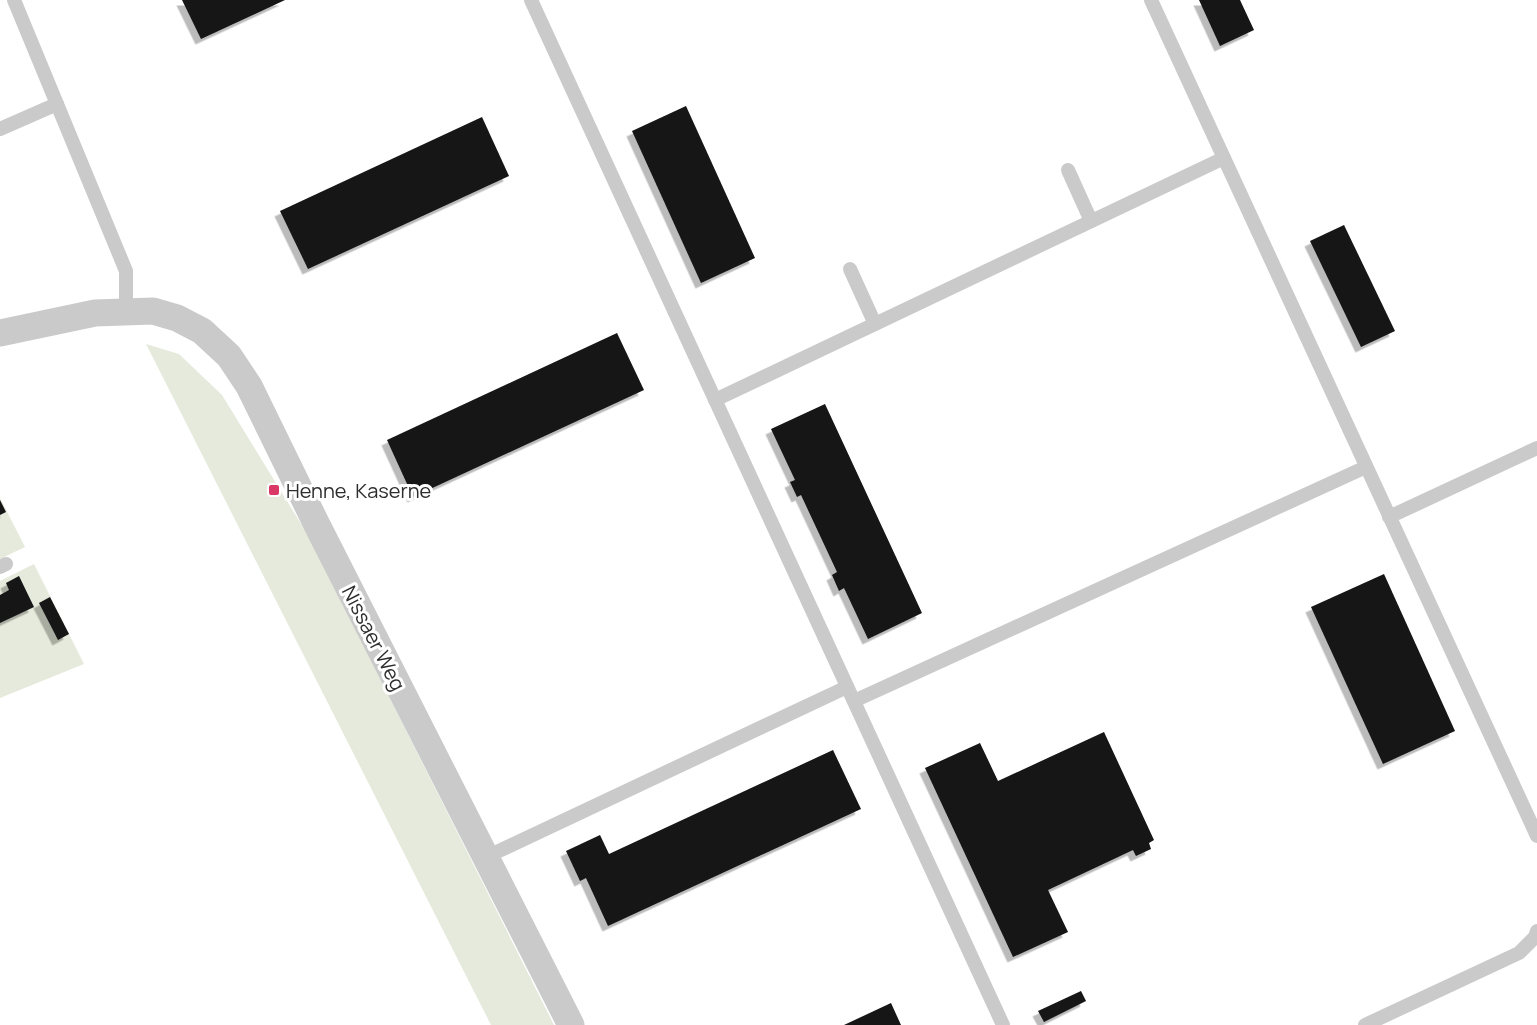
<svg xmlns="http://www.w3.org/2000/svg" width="1537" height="1025" viewBox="0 0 1537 1025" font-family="Manrope,sans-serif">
	<defs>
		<filter id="shadow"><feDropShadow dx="-5.5" dy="5.5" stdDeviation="0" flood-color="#0004"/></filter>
	</defs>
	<rect width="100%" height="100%" fill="#fff"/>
	<g fill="#e6eadc">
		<path d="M146,344L179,354L222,395L309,537L554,1025H491Z"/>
		<path d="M0,498L25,547L0,559Z"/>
		<path d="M34,564L84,664L0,698V581Z"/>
	</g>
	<g fill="#141414" filter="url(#shadow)">
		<path d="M182,0H285L201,39Z"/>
		<path d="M1199,0H1240L1254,30L1220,46Z"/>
		<path d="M686,106L755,258L701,283L632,131Z"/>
		<path d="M482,117L509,176L308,269L280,211Z"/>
		<path d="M1344,225L1395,331L1361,347L1310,241Z"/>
		<path d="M617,333L644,390L413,497L387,440Z"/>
		<path d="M825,404L922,613L868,639L844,588L839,591L832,575L837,572L801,495L797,497L790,482L795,480L771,429Z"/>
		<path d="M0,500L6,512L0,515Z"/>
		<path d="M1384,574L1455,731L1383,764L1311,607Z"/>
		<path d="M19,576L34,607L0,623V595L9,590L6,583Z"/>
		<path d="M50,597L69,634L58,640L39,603Z"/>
		<path d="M1104,732L1154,840L1149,843L1151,849L1136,856L1133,850L1048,890L1068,932L1013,957L925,768L980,743L998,781Z"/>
		<path d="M833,750L861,809L608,926L586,878L580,881L566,851L600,835L609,854Z"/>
		<path d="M1081,991L1086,1001L1044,1022L1038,1011Z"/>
		<path d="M891,1003L901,1025H844Z"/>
	</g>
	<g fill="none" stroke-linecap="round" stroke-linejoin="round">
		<g stroke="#cacaca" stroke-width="14">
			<path d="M14,0L126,271V312"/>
			<path d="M531,0L1003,1025"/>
			<path d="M1151,0L1537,836"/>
			<path d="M0,129L57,104"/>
			<path d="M1068,170L1091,221"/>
			<path d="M850,269L875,324"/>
			<path d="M715,400L1224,158"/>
			<path d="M1389,517L1537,448"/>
			<path d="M0,567L6,564"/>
			<path d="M854,701L1366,467"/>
			<path d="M486,857L847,687"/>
			<path d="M1365,1025L1519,953L1535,937L1537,931"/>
		</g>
		<path stroke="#cacaca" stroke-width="27" d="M0,333L95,313L153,311L177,318L202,331L229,356L249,386L316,523L571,1025"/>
	</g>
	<rect fill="#da3967" stroke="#fff" stroke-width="2" x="268" y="484" width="12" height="12" rx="3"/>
	<g text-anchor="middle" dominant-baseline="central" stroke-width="6" stroke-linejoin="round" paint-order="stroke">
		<g font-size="20" fill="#2d2d2d" stroke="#fff" text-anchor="start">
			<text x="286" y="490">Henne, Kaserne</text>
		</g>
		<g font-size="20" fill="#2d2d2d" stroke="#fff">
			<text transform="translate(374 638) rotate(63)">Nissaer Weg</text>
		</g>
	</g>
</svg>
